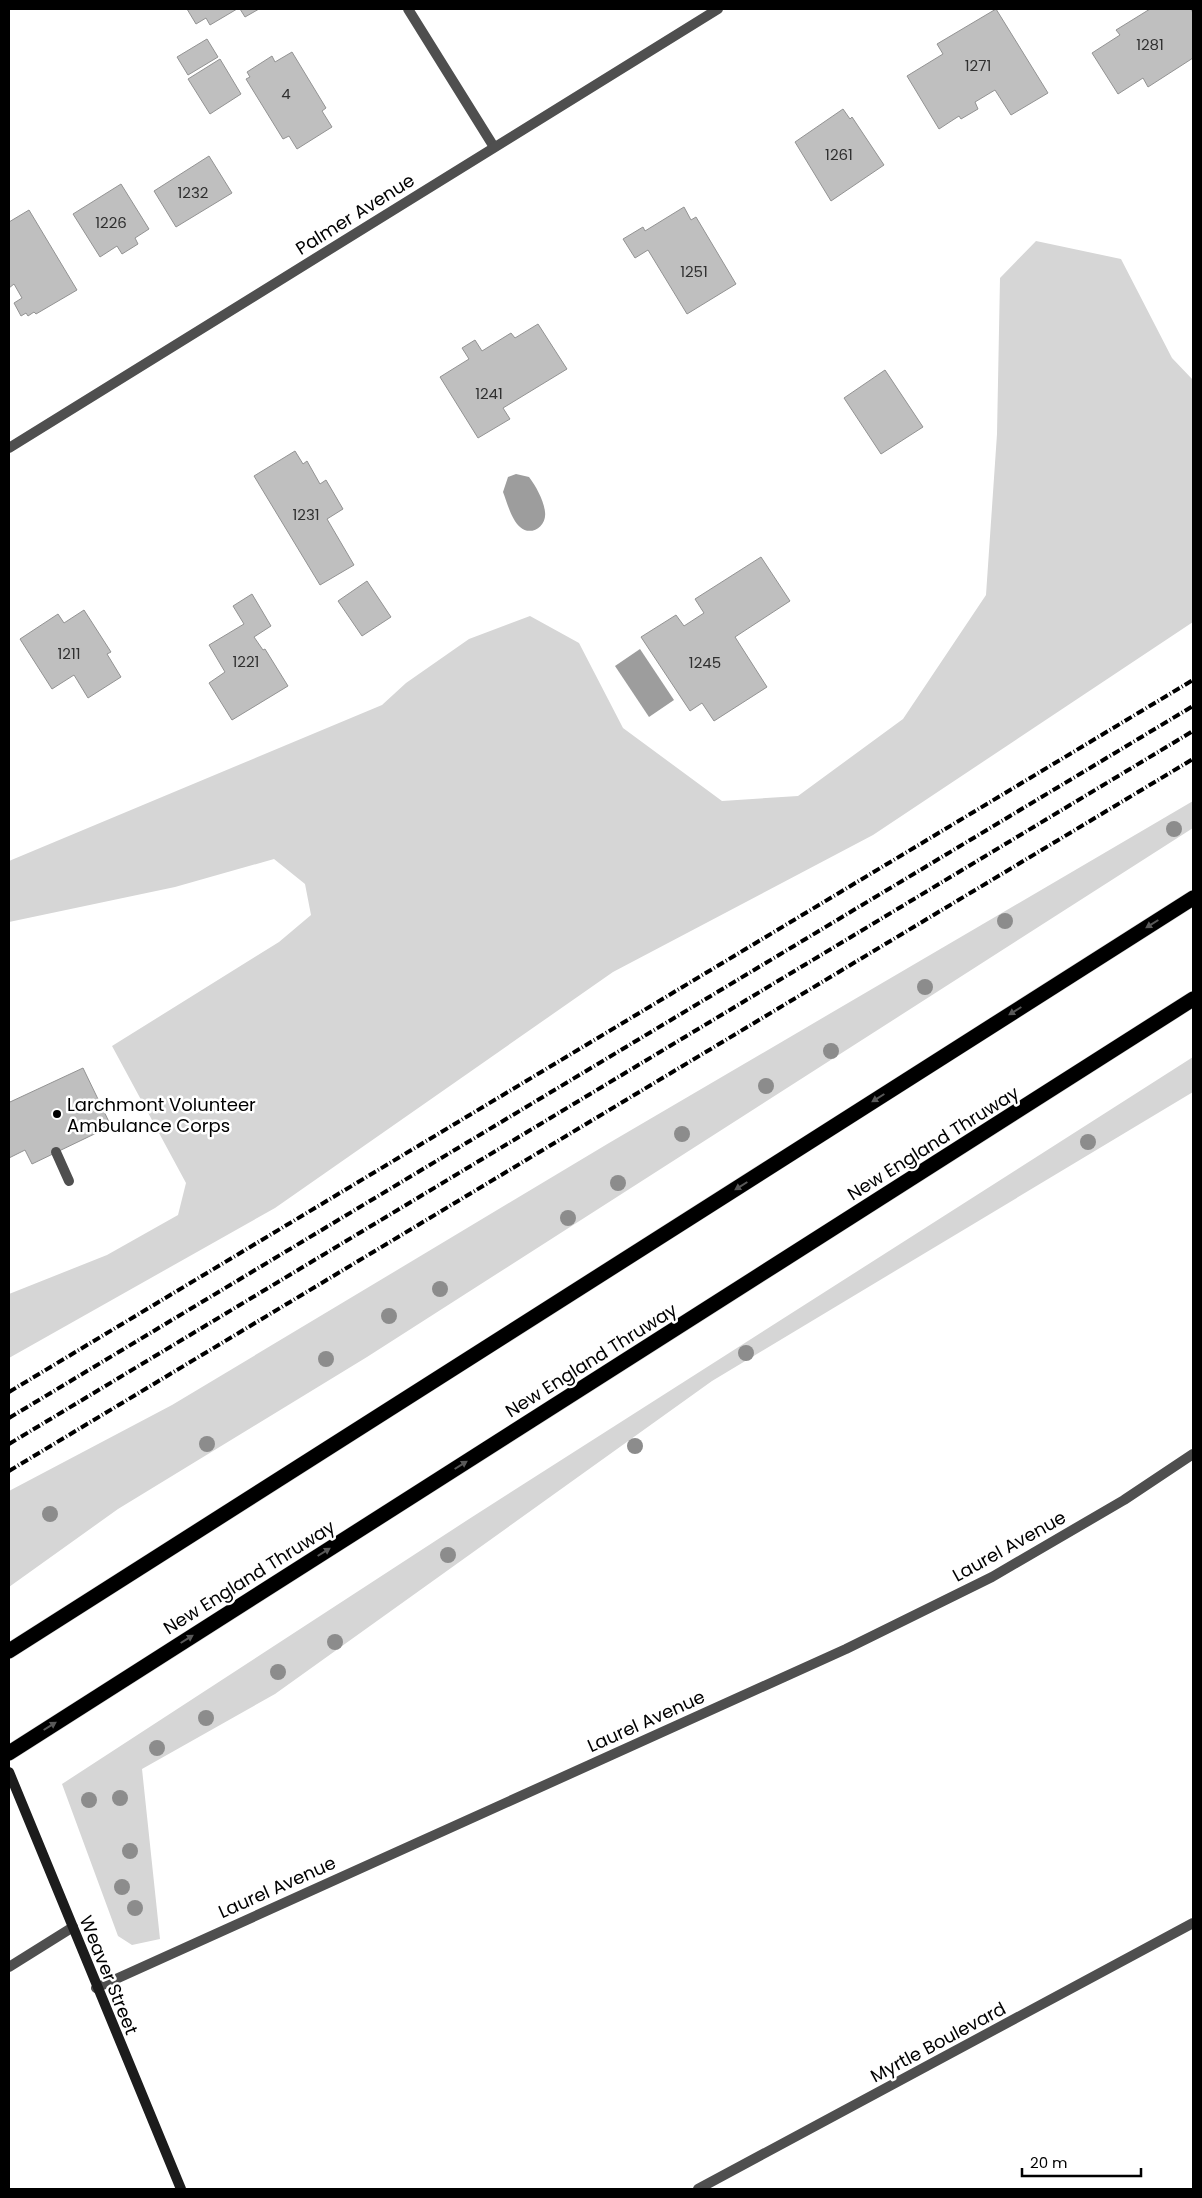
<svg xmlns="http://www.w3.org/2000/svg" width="1202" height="2198" viewBox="0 0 1202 2198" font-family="Poppins,sans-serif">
	<rect width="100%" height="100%" fill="#fff"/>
	<g fill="#d6d6d6">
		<path d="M1036,241L1121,259L1172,358L1193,380V622L873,835L613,972L275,1208L9,1358V1294L107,1255L178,1215L186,1183L112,1046L279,942L311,915L305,884L274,859L175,887L9,922V861L382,705L406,683L469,639L530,616L579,643L623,728L722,801L798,796L903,719L986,595L997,434L1000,278Z"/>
		<path d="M1193,801V828L367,1357L118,1509L9,1587V1491L172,1405L609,1143Z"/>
		<path d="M1193,1057V1092L712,1381L275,1694L142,1769L160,1939L132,1945L118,1936L62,1784L469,1519Z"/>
	</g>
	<g fill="#9d9d9d">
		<path d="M516,474L529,477C536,486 544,501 545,512C547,526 531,537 520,527C511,519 507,502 503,492L508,477Z"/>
		<path d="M640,649L674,700L649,717L615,666Z"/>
	</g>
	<g fill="#bfbfbf" stroke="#939393">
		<path d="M187,9H237L210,25L206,18L196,24Z"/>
		<path d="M240,9H259L245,17Z"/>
		<path d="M996,9L1048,93L1011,115L995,90L975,102L978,109L961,119L959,116L939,129L907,76L943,54L937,44Z"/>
		<path d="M1150,9H1191L1193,13V58L1148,87L1143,78L1118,94L1092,53L1120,35L1116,30Z"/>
		<path d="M207,39L218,57L188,75L177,57Z"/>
		<path d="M292,52L326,108L322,111L332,127L297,149L289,136L283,139L246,79L250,77L247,72L272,56L275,62Z"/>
		<path d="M220,59L241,94L210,114L188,79Z"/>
		<path d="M843,109L850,119L852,117L884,165L831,201L795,142Z"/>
		<path d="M209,156L232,193L176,227L154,191Z"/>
		<path d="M121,184L149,229L135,238L138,244L122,254L117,246L100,257L73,214Z"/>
		<path d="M684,207L691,220L696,217L736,284L687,314L648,250L635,258L623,239L643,227L645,231Z"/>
		<path d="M29,210L77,290L36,314L34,312L28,316L26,313L21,316L14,303L22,298L14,284L9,288V222Z"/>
		<path d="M538,324L567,369L503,408L510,419L478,438L440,377L469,359L462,348L475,340L482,351L511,333L515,338Z"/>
		<path d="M885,370L923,427L881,454L844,398Z"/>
		<path d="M295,451L303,464L307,461L320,484L326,480L343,509L327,519L354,565L320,585L254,476Z"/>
		<path d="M761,557L790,601L735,637L767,687L714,721L702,703L690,711L641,637L676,615L684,626L704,613L695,599Z"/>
		<path d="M367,581L391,617L362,636L338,601Z"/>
		<path d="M252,594L271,626L254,637L263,650L265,649L288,686L232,720L209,683L225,672L209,645L244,624L233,606Z"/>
		<path d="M84,610L111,652L107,654L121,677L88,698L74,675L52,689L20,639L58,614L64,623Z"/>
		<path d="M83,1068L111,1126L32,1164L25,1150L9,1158V1100L10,1102Z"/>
	</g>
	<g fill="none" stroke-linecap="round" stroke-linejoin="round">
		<defs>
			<g id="motorway">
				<path d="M9,1651L1193,898"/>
				<path d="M9,1753L1193,999"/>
			</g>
		</defs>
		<use href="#motorway" stroke="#dbdbdb" stroke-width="16"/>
		<path stroke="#4f4f4f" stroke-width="10" d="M56,1152L69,1181"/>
		<g stroke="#4f4f4f" stroke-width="10">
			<path d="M408,9L494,147"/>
			<path d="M9,1967L73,1927"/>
			<path d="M96,1988L846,1649L992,1577L1124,1500L1193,1454"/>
		</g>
		<g stroke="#4f4f4f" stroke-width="10">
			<path d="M9,448L718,9"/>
			<path d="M698,2189L1193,1923"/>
		</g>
		<path stroke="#1c1c1c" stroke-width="10" d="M9,1772L181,2189"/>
		<use href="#motorway" stroke="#000" stroke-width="15"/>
		<g stroke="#000" stroke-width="4" stroke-dasharray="8 2.5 1 2.5" stroke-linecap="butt">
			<path d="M9,1392L1193,680"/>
			<path d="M9,1418L1193,706"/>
			<path d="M9,1444L1193,731"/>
			<path d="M9,1471L1193,759"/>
		</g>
	</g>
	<g fill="#8c8c8c">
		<circle cx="1174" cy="829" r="8"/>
		<circle cx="1005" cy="921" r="8"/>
		<circle cx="925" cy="987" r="8"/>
		<circle cx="831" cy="1051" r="8"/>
		<circle cx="766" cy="1086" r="8"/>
		<circle cx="682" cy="1134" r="8"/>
		<circle cx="1088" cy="1142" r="8"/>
		<circle cx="618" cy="1183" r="8"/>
		<circle cx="568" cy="1218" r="8"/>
		<circle cx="440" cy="1289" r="8"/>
		<circle cx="389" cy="1316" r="8"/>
		<circle cx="746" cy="1353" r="8"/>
		<circle cx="326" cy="1359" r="8"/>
		<circle cx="207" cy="1444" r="8"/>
		<circle cx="635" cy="1446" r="8"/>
		<circle cx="50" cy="1514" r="8"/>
		<circle cx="448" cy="1555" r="8"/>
		<circle cx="335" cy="1642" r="8"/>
		<circle cx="278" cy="1672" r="8"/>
		<circle cx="206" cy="1718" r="8"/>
		<circle cx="157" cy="1748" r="8"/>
		<circle cx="120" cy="1798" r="8"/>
		<circle cx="89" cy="1800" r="8"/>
		<circle cx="130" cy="1851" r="8"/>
		<circle cx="122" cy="1887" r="8"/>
		<circle cx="135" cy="1908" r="8"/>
	</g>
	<defs><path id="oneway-solid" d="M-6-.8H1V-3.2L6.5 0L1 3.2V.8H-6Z" transform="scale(1.25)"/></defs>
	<g fill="#595959">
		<use href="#oneway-solid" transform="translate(1152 924) rotate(148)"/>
		<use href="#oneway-solid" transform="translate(1015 1011) rotate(148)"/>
		<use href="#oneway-solid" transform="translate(878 1098) rotate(148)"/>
		<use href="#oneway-solid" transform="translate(741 1186) rotate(148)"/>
		<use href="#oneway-solid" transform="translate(461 1465) rotate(-32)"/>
		<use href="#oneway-solid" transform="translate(324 1552) rotate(-32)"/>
		<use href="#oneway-solid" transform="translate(187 1639) rotate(-32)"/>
		<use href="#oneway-solid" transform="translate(50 1726) rotate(-32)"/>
	</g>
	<circle fill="#000" stroke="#fff" stroke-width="2" cx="57" cy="1114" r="5"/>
	<g text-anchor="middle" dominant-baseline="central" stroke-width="5" stroke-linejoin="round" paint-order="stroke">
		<g font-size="15" fill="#303030">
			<text x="1150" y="44">1281</text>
			<text x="978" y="65">1271</text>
			<text x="286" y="93">4</text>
			<text x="839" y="154">1261</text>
			<text x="193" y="192">1232</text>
			<text x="111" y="222">1226</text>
			<text x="694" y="271">1251</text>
			<text x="489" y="393">1241</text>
			<text x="306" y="514">1231</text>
			<text x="69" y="653">1211</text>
			<text x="246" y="661">1221</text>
			<text x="705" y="662">1245</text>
		</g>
		<g font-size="18" fill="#000" stroke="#fff">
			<text transform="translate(355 214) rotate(-32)">Palmer Avenue</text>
			<text transform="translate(933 1143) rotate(-32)">New England Thruway</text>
			<text transform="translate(591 1360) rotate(-32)">New England Thruway</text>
			<text transform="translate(1009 1546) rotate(-29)">Laurel Avenue</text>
			<text transform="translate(249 1577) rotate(-32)">New England Thruway</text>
			<text transform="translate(646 1721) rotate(-24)">Laurel Avenue</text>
			<text transform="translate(277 1887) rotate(-24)">Laurel Avenue</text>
			<text transform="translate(109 1975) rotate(68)">Weaver Street</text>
			<text transform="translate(938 2042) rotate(-28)">Myrtle Boulevard</text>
		</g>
		<g font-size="18" fill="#000" stroke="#fff" text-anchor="start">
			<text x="67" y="1104">Larchmont Volunteer<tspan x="67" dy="21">Ambulance Corps</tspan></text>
		</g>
	</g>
	<rect width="1202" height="2198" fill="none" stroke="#000000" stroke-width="20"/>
	<path d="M1022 2168v8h119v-8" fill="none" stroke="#000000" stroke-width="2.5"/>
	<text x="1030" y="2168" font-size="15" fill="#000000" stroke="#ffffff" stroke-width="4" paint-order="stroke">20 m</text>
</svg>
